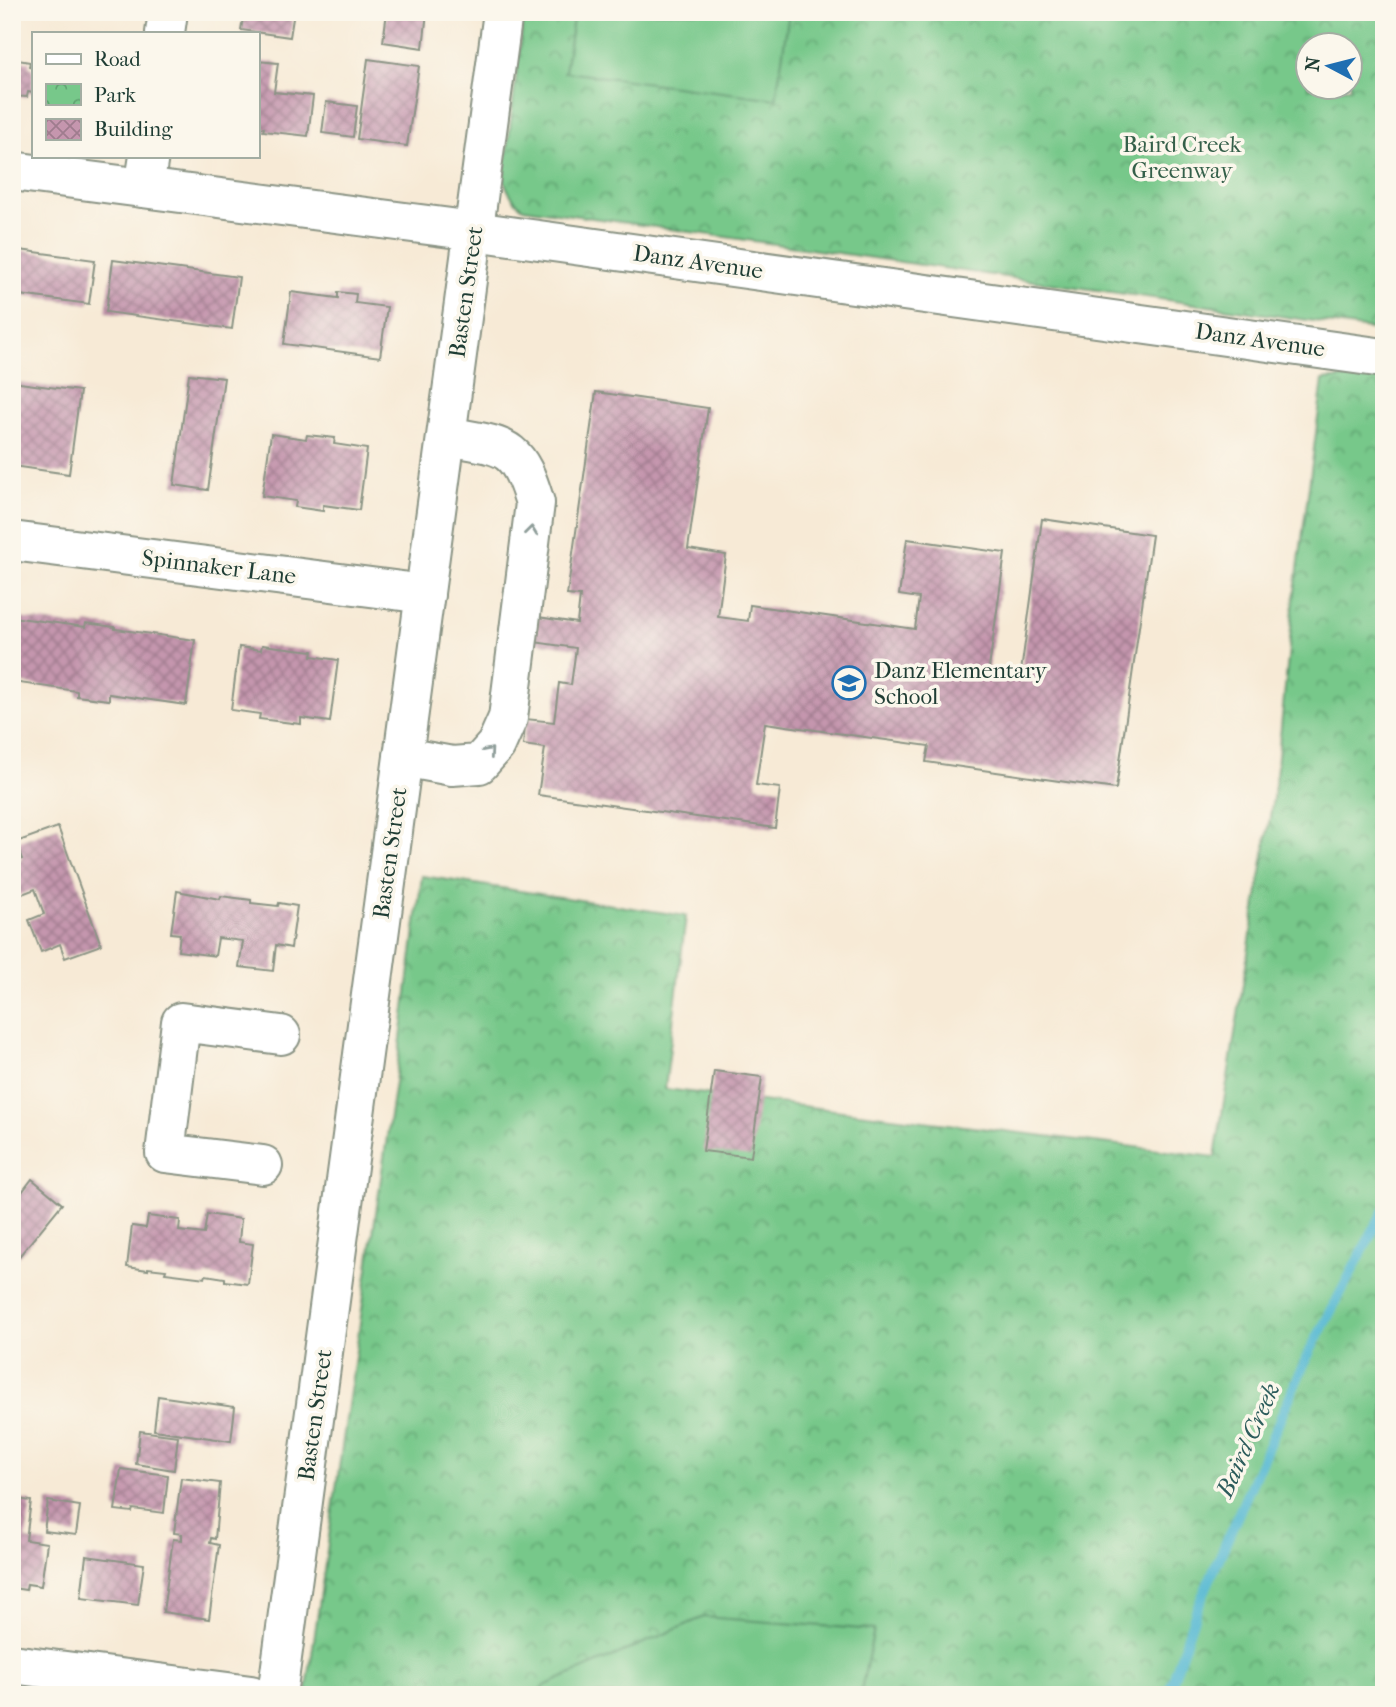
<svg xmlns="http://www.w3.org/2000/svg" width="1396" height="1707" viewBox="0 0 1396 1707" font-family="'IM FELL French Canon',serif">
	<defs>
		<pattern id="park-crowns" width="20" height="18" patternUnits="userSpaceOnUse" patternTransform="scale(1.75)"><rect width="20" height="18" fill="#77c88a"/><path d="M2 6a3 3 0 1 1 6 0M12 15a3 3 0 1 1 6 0" fill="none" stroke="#61a472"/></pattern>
		<pattern id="building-cross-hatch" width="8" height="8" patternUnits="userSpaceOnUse" patternTransform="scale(1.75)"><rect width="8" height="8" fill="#c596ae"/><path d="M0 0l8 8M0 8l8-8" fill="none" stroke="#9f7c8e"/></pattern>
	</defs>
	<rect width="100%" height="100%" fill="#fbf7ec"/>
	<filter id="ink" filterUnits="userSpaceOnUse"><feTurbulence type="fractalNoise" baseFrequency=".0143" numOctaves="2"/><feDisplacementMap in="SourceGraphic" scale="14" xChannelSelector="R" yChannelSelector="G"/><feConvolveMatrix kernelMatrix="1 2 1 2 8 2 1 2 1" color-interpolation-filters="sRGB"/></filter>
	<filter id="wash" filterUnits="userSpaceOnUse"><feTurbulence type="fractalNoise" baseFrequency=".00686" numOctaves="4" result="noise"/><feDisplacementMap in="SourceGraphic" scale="28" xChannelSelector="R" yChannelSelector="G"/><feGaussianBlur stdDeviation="1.57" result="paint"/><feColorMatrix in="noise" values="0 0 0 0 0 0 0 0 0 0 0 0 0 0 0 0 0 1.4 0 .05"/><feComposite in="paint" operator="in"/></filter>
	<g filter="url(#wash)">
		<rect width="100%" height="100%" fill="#f7ead6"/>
		<g fill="url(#park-crowns)" stroke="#4b825f" stroke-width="2" fill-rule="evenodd">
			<path d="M524,12H1384V331L523,208C513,200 506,191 504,177ZM1308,46H1350V88H1308Z"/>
			<path d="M1365,376L1384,378V1695H306L399,1054L422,876L686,916L665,1089L1215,1157L1275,786L1294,599L1323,380Z"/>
		</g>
		<g fill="#77c88a" stroke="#4b825f" stroke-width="2">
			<path d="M574,12H789L776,99L565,72Z"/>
			<path d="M704,1617L874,1630L860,1695H534L544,1686Z"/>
		</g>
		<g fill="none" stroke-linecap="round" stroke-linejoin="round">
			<path stroke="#53b8d2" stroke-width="10" d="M1168,1695L1196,1611L1308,1355L1384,1210"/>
		</g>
		<g id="blocks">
			<g fill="url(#building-cross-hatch)">
				<path d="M244,12H294L290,37L241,30Z"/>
				<path d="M387,12H427L423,48L383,42Z"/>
				<path d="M12,59L30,62L29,67L33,68V93L28,92L27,97L12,96Z"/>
				<path d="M368,59L419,66L407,146L357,139Z"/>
				<path d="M257,61L278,63L274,92L313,96L308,136L263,131L264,128L257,127Z"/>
				<path d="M326,102L357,106L353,137L322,133Z"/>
				<path d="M12,249L95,260L89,304L12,294Z"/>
				<path d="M113,260L239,277L232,329L106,312Z"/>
				<path d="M291,292L338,298V292L356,294L355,303L387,307L380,357L284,344Z"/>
				<path d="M189,374L224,378L208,490L174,485Z"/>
				<path d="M12,382L80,391L69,474L12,466Z"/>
				<path d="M596,392L708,408L688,549L726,555L718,617L748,621L750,605L915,629L919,598L899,595L907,539L1005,553L988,675L1020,679L1042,519L1152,535L1116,789L926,762L929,746L765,723L756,785L780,788L775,828L538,795L545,748L523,745L526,719L554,722L559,683L571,685L576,648L534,642L538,617L577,623L580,596L567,595Z"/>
				<path d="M271,434L306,439L307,435L335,438L334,444L367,449L359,510L323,505V511L295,507L296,501L262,496Z"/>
				<path d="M12,617L85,627L86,623L115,627V629L195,640L186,705L109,694V700L77,696V691L12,682Z"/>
				<path d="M262,645L313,651L312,656L338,660L330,722L301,718V724L259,719L260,714L231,710L239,647L261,650Z"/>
				<path d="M58,827L101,945L65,958L60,944L41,952L29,920L44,914L35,889L17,896L12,883V862L22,859L16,842Z"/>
				<path d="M177,891L220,899L221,896L251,900V903L278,906L279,903L297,906L291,948L276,945L273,971L239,967L243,941L218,938L215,956L178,951L180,934L171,933Z"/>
				<path d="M714,1071L762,1077L751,1157L703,1151Z"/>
				<path d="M32,1179L62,1204L12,1265V1184L22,1192Z"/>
				<path d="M207,1214L241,1219L239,1242L253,1244L248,1284L225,1281V1278L206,1275L205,1278L165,1273L166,1270L148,1268V1270L127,1267L132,1226L146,1228L148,1216L180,1220L179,1231L204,1234Z"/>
				<path d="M158,1396L235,1407L231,1441L154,1430Z"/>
				<path d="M140,1431L178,1436L174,1470L136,1464Z"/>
				<path d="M121,1469L168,1475L164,1513L133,1509L132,1512L115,1510Z"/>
				<path d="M181,1478L220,1483L215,1539L211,1538L210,1543L219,1545L209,1619L163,1612L173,1539L182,1540V1534L174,1533Z"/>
				<path d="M12,1498L31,1501L26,1540L47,1543L41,1586L27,1584L26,1590L12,1588Z"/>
				<path d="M48,1501L80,1506L76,1535L44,1531Z"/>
				<path d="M86,1556L144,1564L138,1605L81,1598Z"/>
			</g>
		</g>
	</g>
	<g filter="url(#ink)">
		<use href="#blocks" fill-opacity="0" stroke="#8b9485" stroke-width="2"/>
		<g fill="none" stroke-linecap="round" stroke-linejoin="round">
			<defs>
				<g id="minor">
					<path d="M165,33L168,12"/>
					<path d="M12,171L474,231L1384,358"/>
					<path d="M144,188L149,156"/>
					<path d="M12,541L425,594"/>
					<path d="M403,757L452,766L479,764L496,745L508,718L535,503C517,442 505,447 447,436"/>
					<path d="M263,1165L165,1153L181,1022L281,1035"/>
					<path d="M12,1664L251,1695"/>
					<path d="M277,1695L503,12"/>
				</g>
			</defs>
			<use href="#minor" stroke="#8b9485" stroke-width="42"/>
			<use href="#minor" stroke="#fff" stroke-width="38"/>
		</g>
		<defs><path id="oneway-chevron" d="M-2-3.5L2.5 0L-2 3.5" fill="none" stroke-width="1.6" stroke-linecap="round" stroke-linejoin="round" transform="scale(1.75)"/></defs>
		<g stroke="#8f9e9a">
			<use href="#oneway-chevron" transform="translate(531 531) rotate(-83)"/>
			<use href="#oneway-chevron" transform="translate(489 752) rotate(-49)"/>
		</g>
	</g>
	<defs>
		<symbol id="school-ring" viewBox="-11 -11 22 22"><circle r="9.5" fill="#fbf7ec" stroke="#1f6fb2" stroke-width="1.5"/><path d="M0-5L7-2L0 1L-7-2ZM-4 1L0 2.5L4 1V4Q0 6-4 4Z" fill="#1f6fb2"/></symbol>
	</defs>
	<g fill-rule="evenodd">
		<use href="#school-ring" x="830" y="664" width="38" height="38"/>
	</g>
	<g text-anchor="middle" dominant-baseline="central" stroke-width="7" stroke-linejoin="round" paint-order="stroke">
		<g font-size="23" fill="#35604a" stroke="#fbf7ec">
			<text x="1182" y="144">Baird Creek<tspan x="1182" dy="26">Greenway</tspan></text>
		</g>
		<g font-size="23" fill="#1f3d34" stroke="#fbf7ec">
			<text transform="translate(698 262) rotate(8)">Danz Avenue</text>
			<text transform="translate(466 292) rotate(-82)">Basten Street</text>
			<text transform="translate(1260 340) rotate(8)">Danz Avenue</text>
			<text transform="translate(219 567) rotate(7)">Spinnaker Lane</text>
			<text transform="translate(390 853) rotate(-82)">Basten Street</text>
			<text transform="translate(315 1415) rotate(-82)">Basten Street</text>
		</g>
		<g font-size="23" fill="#1f3d34" stroke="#fbf7ec" text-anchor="start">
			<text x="874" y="670">Danz Elementary<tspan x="874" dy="26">School</tspan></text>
		</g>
		<g font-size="24" font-style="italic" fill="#2c5c5c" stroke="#fbf7ec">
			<text transform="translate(1248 1440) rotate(-66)">Baird Creek</text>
		</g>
	</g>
	<rect width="1396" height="1707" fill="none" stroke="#fbf7ec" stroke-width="42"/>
	<rect x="32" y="32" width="228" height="126" fill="#fbf7ec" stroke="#a3ada2" stroke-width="2"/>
	<rect x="46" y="54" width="35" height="10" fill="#ffffff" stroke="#a3ada2" stroke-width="2"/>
	<text x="94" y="66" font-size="21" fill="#1f3d34">Road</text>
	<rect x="46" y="84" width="35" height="21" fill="url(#park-crowns)" stroke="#a3ada2" stroke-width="2"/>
	<text x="94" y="102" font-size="21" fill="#1f3d34">Park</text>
	<rect x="46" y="119" width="35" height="21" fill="url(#building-cross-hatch)" stroke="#a3ada2" stroke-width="2"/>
	<text x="94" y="136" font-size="21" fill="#1f3d34">Building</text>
	<g transform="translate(1329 66) rotate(277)"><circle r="33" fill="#fbf7ec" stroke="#a3ada2" stroke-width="2"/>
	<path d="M0-5L12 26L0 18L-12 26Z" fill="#1f6fb2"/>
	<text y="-10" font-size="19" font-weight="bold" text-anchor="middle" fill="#1f3d34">N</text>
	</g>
</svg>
